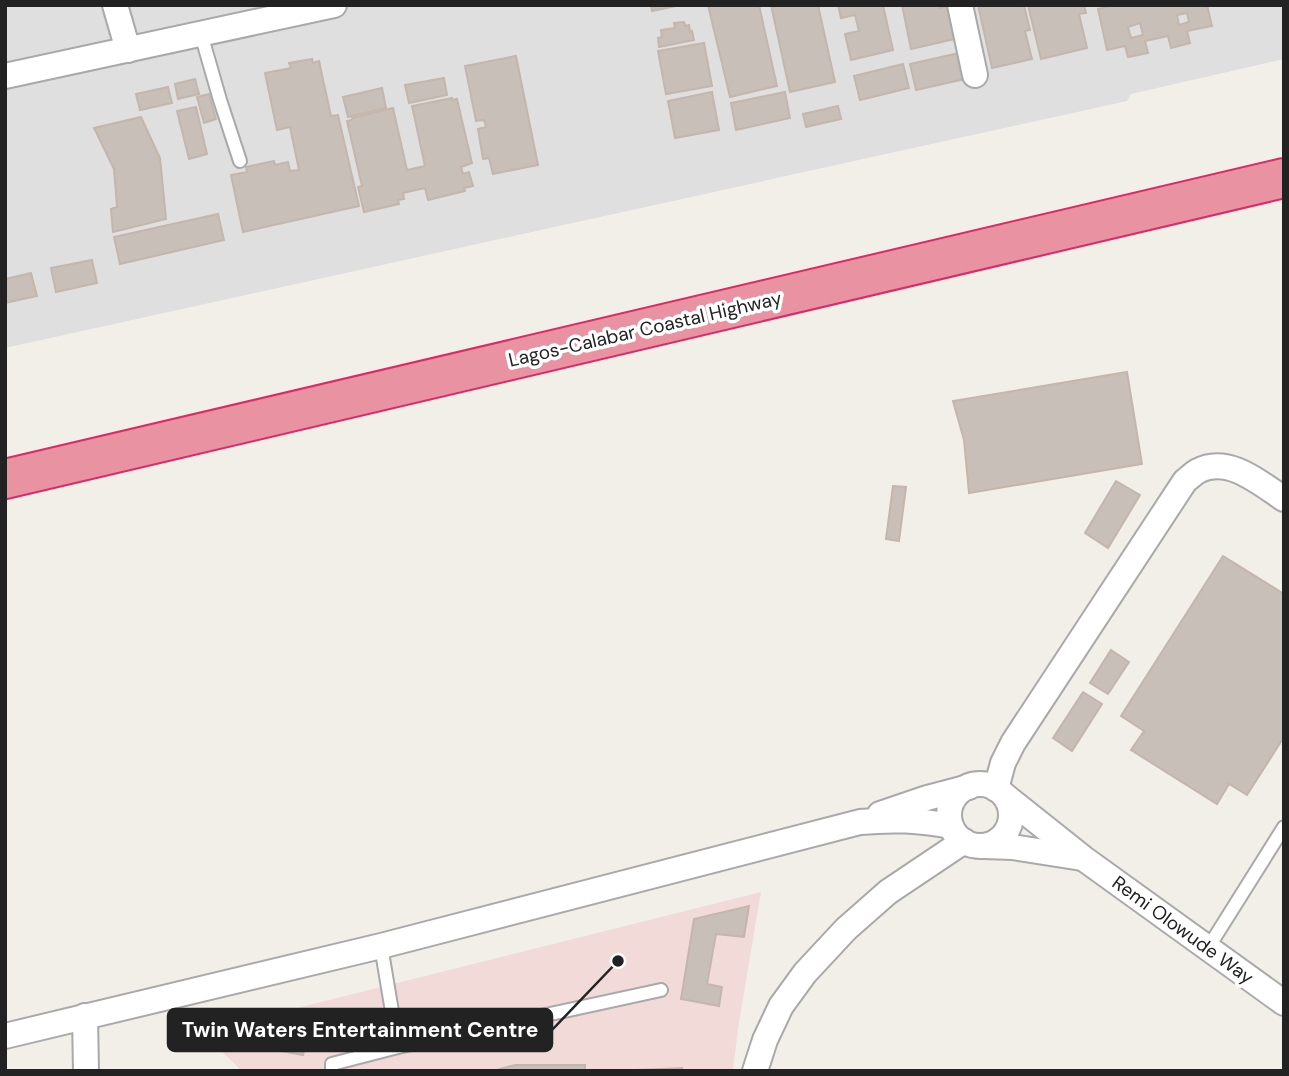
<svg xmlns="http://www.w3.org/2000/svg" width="1289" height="1076" viewBox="0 0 1289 1076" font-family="'DM Sans',sans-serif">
	<rect width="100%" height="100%" fill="#f2efe9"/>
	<path fill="#e0dfdf" d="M5,5H1284V59L1131,94L1127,101L5,348Z"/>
	<path fill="#f2dad9" d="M761,892L738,1029L733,1071H242L201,1032Z"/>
	<g fill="#c7bfb8" stroke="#c4b6ab" stroke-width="2" fill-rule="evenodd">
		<path d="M651,5H676V6L652,11Z"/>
		<path d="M708,5H759L777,86L730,97Z"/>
		<path d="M771,5H818L835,82L790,92Z"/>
		<path d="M838,5H883L893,50L851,60L845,34L859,31L855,15L841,18Z"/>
		<path d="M902,5H939V8L948,6L955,39L911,49Z"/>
		<path d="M978,5H1024L1030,30L1025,31L1032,59L992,68Z"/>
		<path d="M1028,5H1084L1086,13L1079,14L1087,48L1041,59Z"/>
		<path d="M1115,5H1207L1212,26L1187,31L1190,43L1171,48L1168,36L1145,41L1148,53L1128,57L1125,46L1107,50L1098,9ZM1187,13L1189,22L1179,25L1177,15ZM1140,23L1143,35L1131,38L1128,27Z"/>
		<path d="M684,22L685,26L689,25L690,32L692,31L694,40L659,47L658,38L662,37L661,30L675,28L674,23Z"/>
		<path d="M704,43L712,86L666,94L658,51Z"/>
		<path d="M959,53L965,79L916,90L910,64Z"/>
		<path d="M516,56L538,165L493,174L489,158L483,159L478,129L486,127L484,120L476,121L465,66Z"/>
		<path d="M312,59L313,63L319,61L331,116L338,115L359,206L243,232L231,175L247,172L246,167L274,161L275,165L288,162L290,171L299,170L290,127L277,130L265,73L291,68L289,63Z"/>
		<path d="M903,64L909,88L860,100L854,76Z"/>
		<path d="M444,78L447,95L409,103L405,85Z"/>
		<path d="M195,79L199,94L178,99L175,84Z"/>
		<path d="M168,87L172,103L140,110L136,94Z"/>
		<path d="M382,88L386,108L348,117L343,97Z"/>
		<path d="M712,92L719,130L675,138L668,101Z"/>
		<path d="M785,92L790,118L736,130L731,103Z"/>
		<path d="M209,94L216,119L204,123L197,97Z"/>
		<path d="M452,98V100L457,99L472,163L461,167L463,174L469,172L473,186L464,188L465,191L428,200L425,188L403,193L404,199L398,200L399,204L364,212L358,187L362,186L347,121L352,120V118L393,108L407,170L425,166L412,106Z"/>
		<path d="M838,106L841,119L806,127L803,114Z"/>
		<path d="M196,107L207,154L189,159L177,111Z"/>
		<path d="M141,117L160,158L166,219L113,232L111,209L117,207L114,169L94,128Z"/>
		<path d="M218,214L224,240L120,264L114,237Z"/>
		<path d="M92,260L97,283L56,292L51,268Z"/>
		<path d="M31,273L37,296L5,303V279Z"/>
		<path d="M1127,372L1142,464L969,493L964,440L953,401Z"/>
		<path d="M1116,481L1140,495L1108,548L1085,533Z"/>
		<path d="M893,486L906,487L899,541L886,539Z"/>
		<path d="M1223,556L1284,594V737L1247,795L1229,784L1217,804L1131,750L1144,731L1121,716Z"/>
		<path d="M1111,650L1129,662L1108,694L1090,683Z"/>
		<path d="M1083,692L1102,704L1072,751L1053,738Z"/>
		<path d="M749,906L744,937L716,934L707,984L722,987L719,1006L681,999L694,919Z"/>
		<path d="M289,1021L310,1023L303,1055L245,1044L250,1029Z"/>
		<path d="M515,1065H585V1071H493Z"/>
		<path d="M682,1068V1071H607L663,1069Z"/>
	</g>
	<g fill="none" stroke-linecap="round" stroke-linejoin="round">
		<defs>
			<g id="lane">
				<path d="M201,34L220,100L240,161"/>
				<path d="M381,946L398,1047L661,990"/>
				<path d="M1208,948L1284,827"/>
				<path d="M332,1071V1064L398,1047"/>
			</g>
			<g id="street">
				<path d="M115,5L128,50"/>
				<path d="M960,5L975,75"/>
				<path d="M5,76L334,5"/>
				<circle cx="980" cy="815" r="31"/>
				<path d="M996,789L1003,763L1013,743L1185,481C1189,478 1194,473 1198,471C1228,455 1260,483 1284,499"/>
				<path d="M1004,795L1083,858L1284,1003"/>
				<path d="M880,814L927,798L969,787"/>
				<path d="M984,846L1012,847L1082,858"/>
				<path d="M85,1016L86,1071"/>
				<path d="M5,1036L381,946L860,822C894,819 918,820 951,826"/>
				<path d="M755,1071L765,1040L781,1006L805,973L846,929L888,892L964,841"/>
			</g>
			<path id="highway" d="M5,479L1284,178"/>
		</defs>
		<use href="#lane" stroke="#a9a9a9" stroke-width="16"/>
		<use href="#street" stroke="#a9a9a9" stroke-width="28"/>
		<use href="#highway" stroke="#dc2a67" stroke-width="42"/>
		<use href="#lane" stroke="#fff" stroke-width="12"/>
		<use href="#street" stroke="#fff" stroke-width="24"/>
		<use href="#highway" stroke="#e892a2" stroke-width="38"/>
	</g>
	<g text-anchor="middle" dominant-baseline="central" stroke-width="7" stroke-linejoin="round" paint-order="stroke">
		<g font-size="19" fill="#222" stroke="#fff">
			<text transform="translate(645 329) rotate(-13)">Lagos-Calabar Coastal Highway</text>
			<text transform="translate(1183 930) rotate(36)">Remi Olowude Way</text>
		</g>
	</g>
	<path fill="none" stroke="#222" stroke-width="2.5" d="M618 961L552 1030"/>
	<circle fill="#222" stroke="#fff" stroke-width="2.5" cx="618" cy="961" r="7"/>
	<rect fill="#222" stroke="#222" stroke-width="2.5" x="168" y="1009" width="384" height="42" rx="7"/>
	<g font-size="21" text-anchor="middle" font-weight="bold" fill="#fff">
		<text x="360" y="1037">Twin Waters Entertainment Centre</text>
	</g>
	<rect width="1289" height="1076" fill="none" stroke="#222222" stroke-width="14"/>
</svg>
